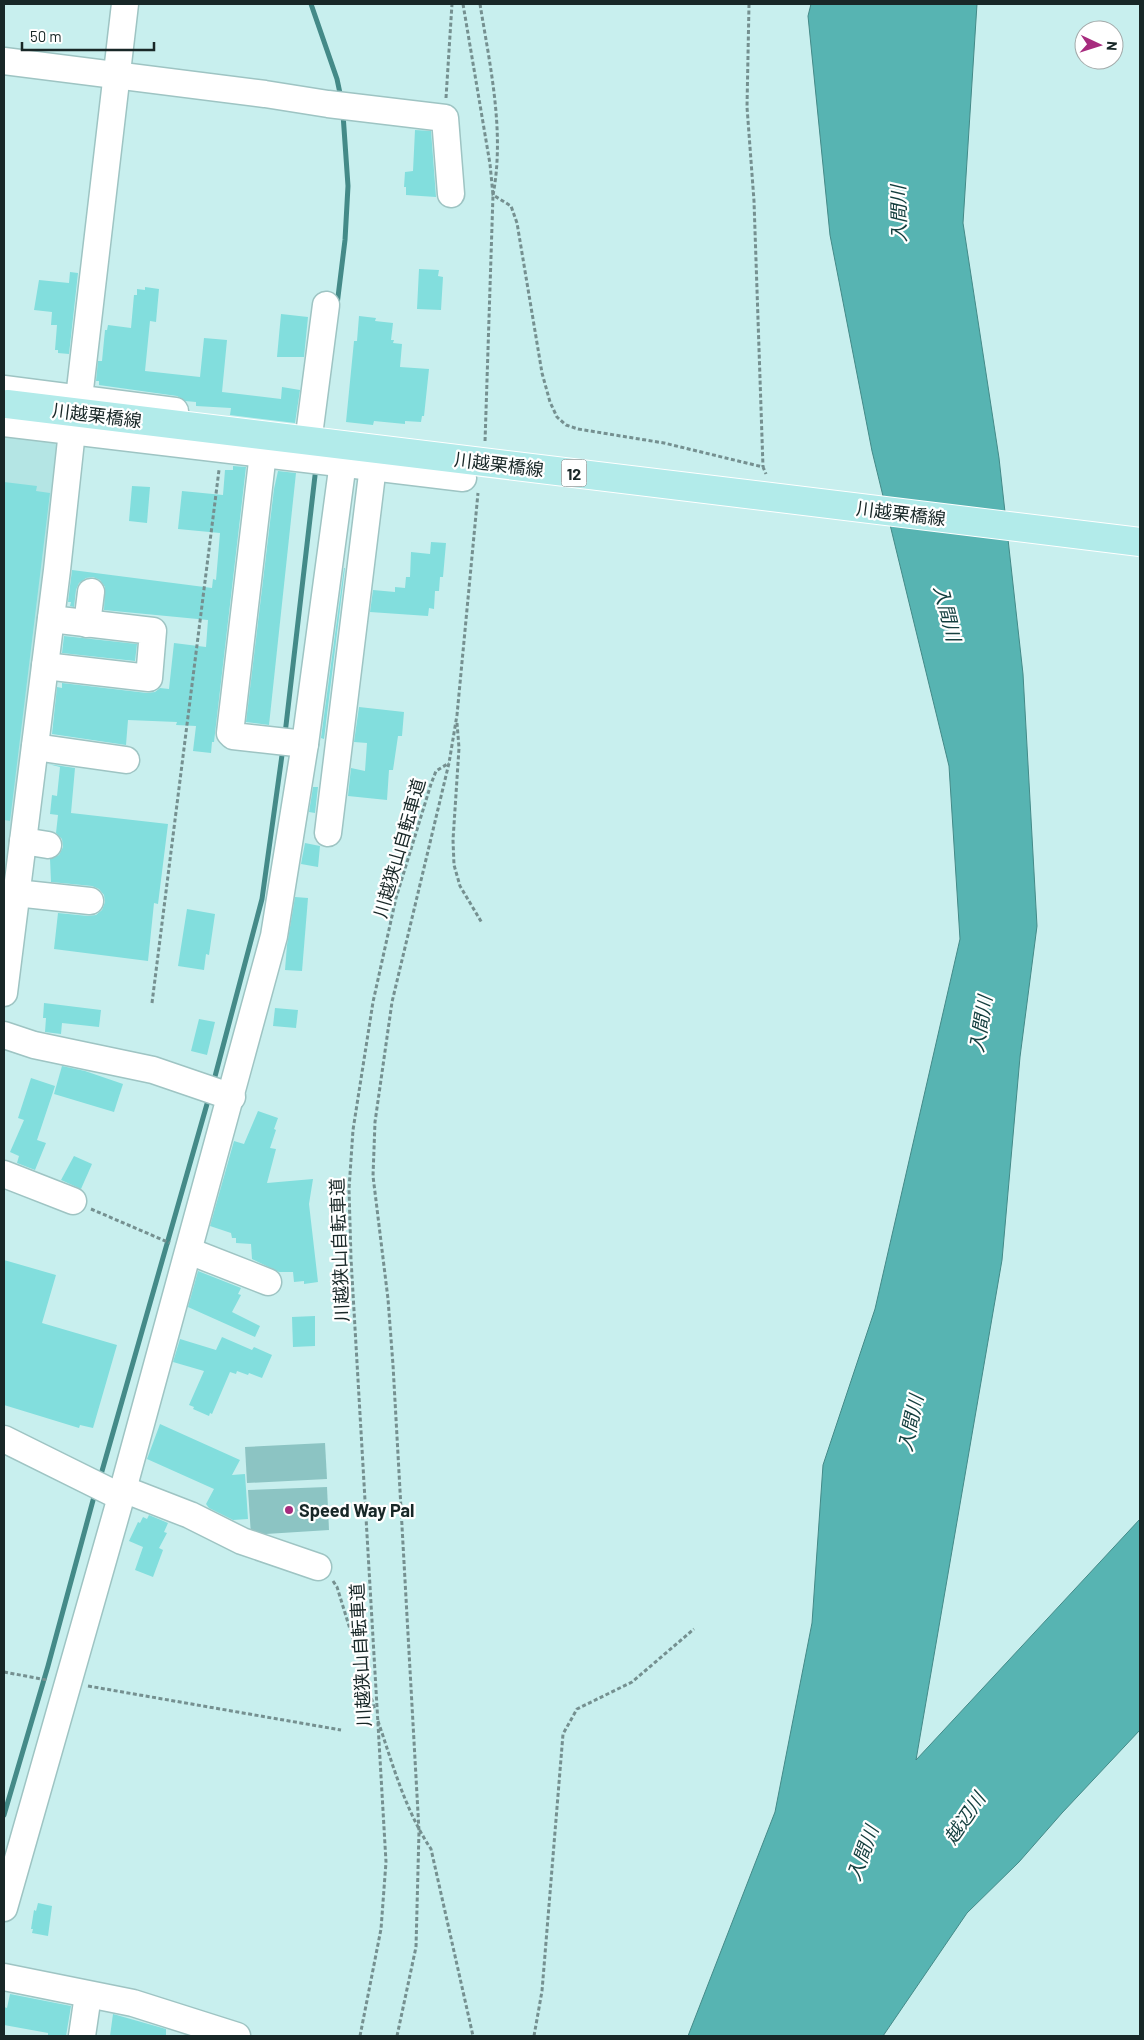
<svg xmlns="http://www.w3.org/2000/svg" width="1144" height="2040" viewBox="0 0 1144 2040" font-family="Barlow,'Noto Sans JP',sans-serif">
	<rect width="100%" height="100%" fill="#c8efee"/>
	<path fill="#b4e5e4" d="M4,428L68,436L4,936Z"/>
	<g fill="#8cc4c3">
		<path d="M325,1443L327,1479L247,1483L245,1447Z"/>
		<path d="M327,1487L329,1530L251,1535L248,1490Z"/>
	</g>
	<path fill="#57b4b2" stroke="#448a88" d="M811,4H977L963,223L999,458L1023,674L1037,926L1020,1057L1002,1260L916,1760L1140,1519V1730L1062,1813L1019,1862L967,1913L883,2036H688L775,1812L812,1623L823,1465L875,1309L960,939L949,766L872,451L830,235L808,16Z"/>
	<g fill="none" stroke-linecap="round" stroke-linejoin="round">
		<g stroke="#448a88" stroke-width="5">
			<path d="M311,4L337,79L341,98"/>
			<path d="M337,305L345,240L348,186L343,114"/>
			<path d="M285,734L316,467"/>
			<path d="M213,1084L262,899L283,748"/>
			<path d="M100,1478L209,1097"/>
			<path d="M4,1815L48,1666L95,1493"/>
		</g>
	</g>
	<g fill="#82dedd">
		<path d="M415,130L431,131L436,197L406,195V187H404L405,172L413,171Z"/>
		<path d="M419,269L439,270L438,276L443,277L441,310L417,309Z"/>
		<path d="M70,272L78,273L69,354L58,353V350H55L57,325H51L52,312L34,310L39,280L69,283Z"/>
		<path d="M145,287L159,289L156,322L150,321L145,371L200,377L204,338L227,340L222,392L281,399L282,387L300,390L295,423L230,415L231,408L196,406V402L185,401L177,396L99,385V381H96L98,361H102L105,330H107L108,325L131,328L134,295H137V289L145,290Z"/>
		<path d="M281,314L308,317L304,357H277Z"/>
		<path d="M359,316L376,318L375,321L393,323L391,340H394L393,343L402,344L400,367L429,369L424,416H422L421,422L405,421V424L374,421L373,425L346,422L354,341H357Z"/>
		<path d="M233,466L246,467L214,742H212L211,753L193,751L196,726L176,725L177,722L128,720L126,745L52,734L57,687L62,688V683L147,693L155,692L160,688L169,689L174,643L206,647L208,620L104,610L105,587L100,580L93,577L86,578L79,583L76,590L74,607L70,606L71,602H68L72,570L212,588L213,579L216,580L220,533L178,529L182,491L223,495L225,470H233Z"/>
		<path d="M278,471L296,473L269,725L246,722L274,489Z"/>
		<path d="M4,482L37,486L36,491L50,493L10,821L4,820Z"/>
		<path d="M132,486L150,487L147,523L129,521Z"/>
		<path d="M431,542L446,543L443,577H440L439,591H435L434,609L429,608L428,616L370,612L373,590L395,592V587L405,588L406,577H410L411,552L430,554Z"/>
		<path d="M344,568H345L324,739L321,738Z"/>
		<path d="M64,636L137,644L135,661L62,653Z"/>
		<path d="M359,707L404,712L402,736H398L393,770H389L387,800L348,796L351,768L365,771L367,743L354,742Z"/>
		<path d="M48,764L75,768L71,813L168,824L158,904L154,903L148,961L54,949L58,913L88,916L96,915L102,910L105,902L104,895L99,889L92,886L51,882L50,859L59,855L63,847L62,839L56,833L58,815L50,814L52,795L57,796L60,767Z"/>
		<path d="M313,787H318L315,813L309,812Z"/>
		<path d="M305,843L320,846L318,867L301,864Z"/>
		<path d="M295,897L308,898L302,971L285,970L287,945Z"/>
		<path d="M187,909L215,914L209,955L206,954L204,970L178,966Z"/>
		<path d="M44,1003L101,1010L99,1027L62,1023L61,1034L45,1032L46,1018H43Z"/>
		<path d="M275,1008L298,1010L296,1028L273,1026Z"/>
		<path d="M199,1019L215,1022L207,1055L191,1051Z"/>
		<path d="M62,1066L85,1071L123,1084L114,1112L54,1094Z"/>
		<path d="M31,1078L55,1086L37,1140L46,1143L35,1170L17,1163L19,1156L10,1152L24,1120L18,1118Z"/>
		<path d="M258,1111L278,1118L274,1129L276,1130L270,1148L276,1149L267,1183L313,1179L309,1204L318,1282L304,1284V1281L294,1282L293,1272H279L252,1259L251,1244L236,1243V1238H232L231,1233L210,1226L234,1141L244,1144Z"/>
		<path d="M74,1156L92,1164L81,1189L61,1180Z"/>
		<path d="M4,1260L56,1275L42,1323L117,1345L93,1428L80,1425L79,1428L4,1405Z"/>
		<path d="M198,1271L241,1288L238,1294L241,1295L232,1312L260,1326L255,1337L188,1307Z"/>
		<path d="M315,1316V1346L293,1347L292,1317Z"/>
		<path d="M222,1337L252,1350L254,1347L272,1355L262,1378L249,1373L248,1375L237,1371L236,1374L230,1372L212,1414L210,1413L209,1416L193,1409L194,1407L189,1405L204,1371L173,1362L180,1339L216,1350Z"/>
		<path d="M160,1424L240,1460L232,1475L245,1474L248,1519L233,1520L209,1508L206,1504L214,1489L147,1459Z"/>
		<path d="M149,1515L168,1523L164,1532L167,1533L159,1548L163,1550L153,1577L135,1570L143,1547L129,1541L138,1522L140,1523L143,1517L147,1519Z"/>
		<path d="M38,1903L52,1906L48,1936L32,1933L33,1929H31L34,1910L36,1911Z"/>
		<path d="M10,1994L71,2006L66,2036H48V2033L4,2025V2007L7,2008Z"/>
		<path d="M113,2014L166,2029V2036H110Z"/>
	</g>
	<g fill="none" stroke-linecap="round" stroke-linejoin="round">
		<defs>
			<g id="minor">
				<path d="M4,61L265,94L328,104L445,118L451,194"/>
				<path d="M4,389L175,411"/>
				<path d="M79,398L125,4"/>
				<path d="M4,423L463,478"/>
				<path d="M263,453L230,733L233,736L305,744"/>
				<path d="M306,458L326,305"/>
				<path d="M87,624L91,592"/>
				<path d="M45,666L149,678L153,631L51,619"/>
				<path d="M35,747L126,760"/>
				<path d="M328,833L373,466"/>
				<path d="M23,841L48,845"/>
				<path d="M16,893L90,901"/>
				<path d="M4,993L57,570L72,431"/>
				<path d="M4,1035L34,1045L153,1070L232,1097"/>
				<path d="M4,1174L73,1201"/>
				<path d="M189,1251L268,1282"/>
				<path d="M4,1439L121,1497"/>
				<path d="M123,1489L190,1515L242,1541L318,1567"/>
				<path d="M4,1908L121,1497L274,936L305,744L343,462"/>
				<path d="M4,1977L133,2003L237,2036"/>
				<path d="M82,2036L88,1995"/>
			</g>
		</defs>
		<use href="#minor" stroke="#9ec4c3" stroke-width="29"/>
		<g stroke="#759090" stroke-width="3" stroke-dasharray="4 2.5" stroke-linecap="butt">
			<path d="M463,4L490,164L493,195L485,442"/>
			<path d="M480,4C490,66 505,132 493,195L511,206L517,223L542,373L550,402L557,417L566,425L578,429L664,443L763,467L766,474"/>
			<path d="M749,4L747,107L754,201L763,467"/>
			<path d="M446,98L452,4"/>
			<path d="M457,723L459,748L453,840L454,865L460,886L482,923"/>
			<path d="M152,1003L219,470"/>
			<path d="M91,1209L170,1243"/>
			<path d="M333,1581L337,1587L375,1710"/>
			<path d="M4,1672L47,1680"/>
			<path d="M88,1686L341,1730"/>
			<path d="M378,1721C393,1765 405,1810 431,1849L473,2036"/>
			<path d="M360,2036L381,1929L386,1862L351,1259L349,1189L353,1130L373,1002L396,898L431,784L436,771L449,763"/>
			<path d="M397,2036L416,1947L419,1831L393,1365L388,1299L373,1176L375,1122L392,1002L449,763L457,715L478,493"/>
			<path d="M534,2036L542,1991L563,1734L577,1709L632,1682L694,1629"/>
		</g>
		<use href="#minor" stroke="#fff" stroke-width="26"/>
		<defs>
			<path id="major-bridge" d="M7,404L1140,542"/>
		</defs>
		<use href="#major-bridge" stroke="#fff" stroke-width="30" stroke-linecap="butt"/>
		<use href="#major-bridge" stroke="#b2ebea" stroke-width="28"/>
	</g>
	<circle fill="#a72b7e" stroke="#fff" stroke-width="2" cx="289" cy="1510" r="5"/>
	<g text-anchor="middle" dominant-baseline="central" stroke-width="4.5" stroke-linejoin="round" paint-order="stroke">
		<rect fill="#fff" stroke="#5d6868" stroke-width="1" x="561.5" y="459.5" width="25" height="27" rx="4"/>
		<g font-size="16" font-weight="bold" fill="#182727">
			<text x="574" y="473">12</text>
		</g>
		<g font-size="18" fill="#182727" stroke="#fff">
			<text transform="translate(97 415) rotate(7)">川越栗橋線</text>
			<text transform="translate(499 464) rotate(7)">川越栗橋線</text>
			<text transform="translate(901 513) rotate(7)">川越栗橋線</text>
			<text transform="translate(399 848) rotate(-74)">川越狭山自転車道</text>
			<text transform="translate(339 1250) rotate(-92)">川越狭山自転車道</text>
			<text transform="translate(360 1655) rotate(-93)">川越狭山自転車道</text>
		</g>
		<g font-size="18" font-weight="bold" fill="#182727" stroke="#fff" text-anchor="start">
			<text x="299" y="1510">Speed Way Pal</text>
		</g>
		<g font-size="19" font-style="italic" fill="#133e3e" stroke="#fff">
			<text transform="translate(898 214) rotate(-91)">入間川</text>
			<text transform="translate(948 613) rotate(76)">入間川</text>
			<text transform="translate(980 1024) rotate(-81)">入間川</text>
			<text transform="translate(910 1423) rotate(-78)">入間川</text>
			<text transform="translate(964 1818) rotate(-56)">越辺川</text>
			<text transform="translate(862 1853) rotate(-70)">入間川</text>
		</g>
	</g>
	<rect width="1144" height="2040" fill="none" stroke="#182727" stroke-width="10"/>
	<g transform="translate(1099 45) rotate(94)"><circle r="24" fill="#ffffff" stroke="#a3a9a9"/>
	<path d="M0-4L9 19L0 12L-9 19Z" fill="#a72b7e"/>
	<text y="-8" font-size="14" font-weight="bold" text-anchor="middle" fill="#182727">N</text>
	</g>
	<path d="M22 42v8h132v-8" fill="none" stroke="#182727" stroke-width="2.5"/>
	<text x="30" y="42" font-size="15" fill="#182727" stroke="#ffffff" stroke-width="4" paint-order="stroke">50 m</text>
</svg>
